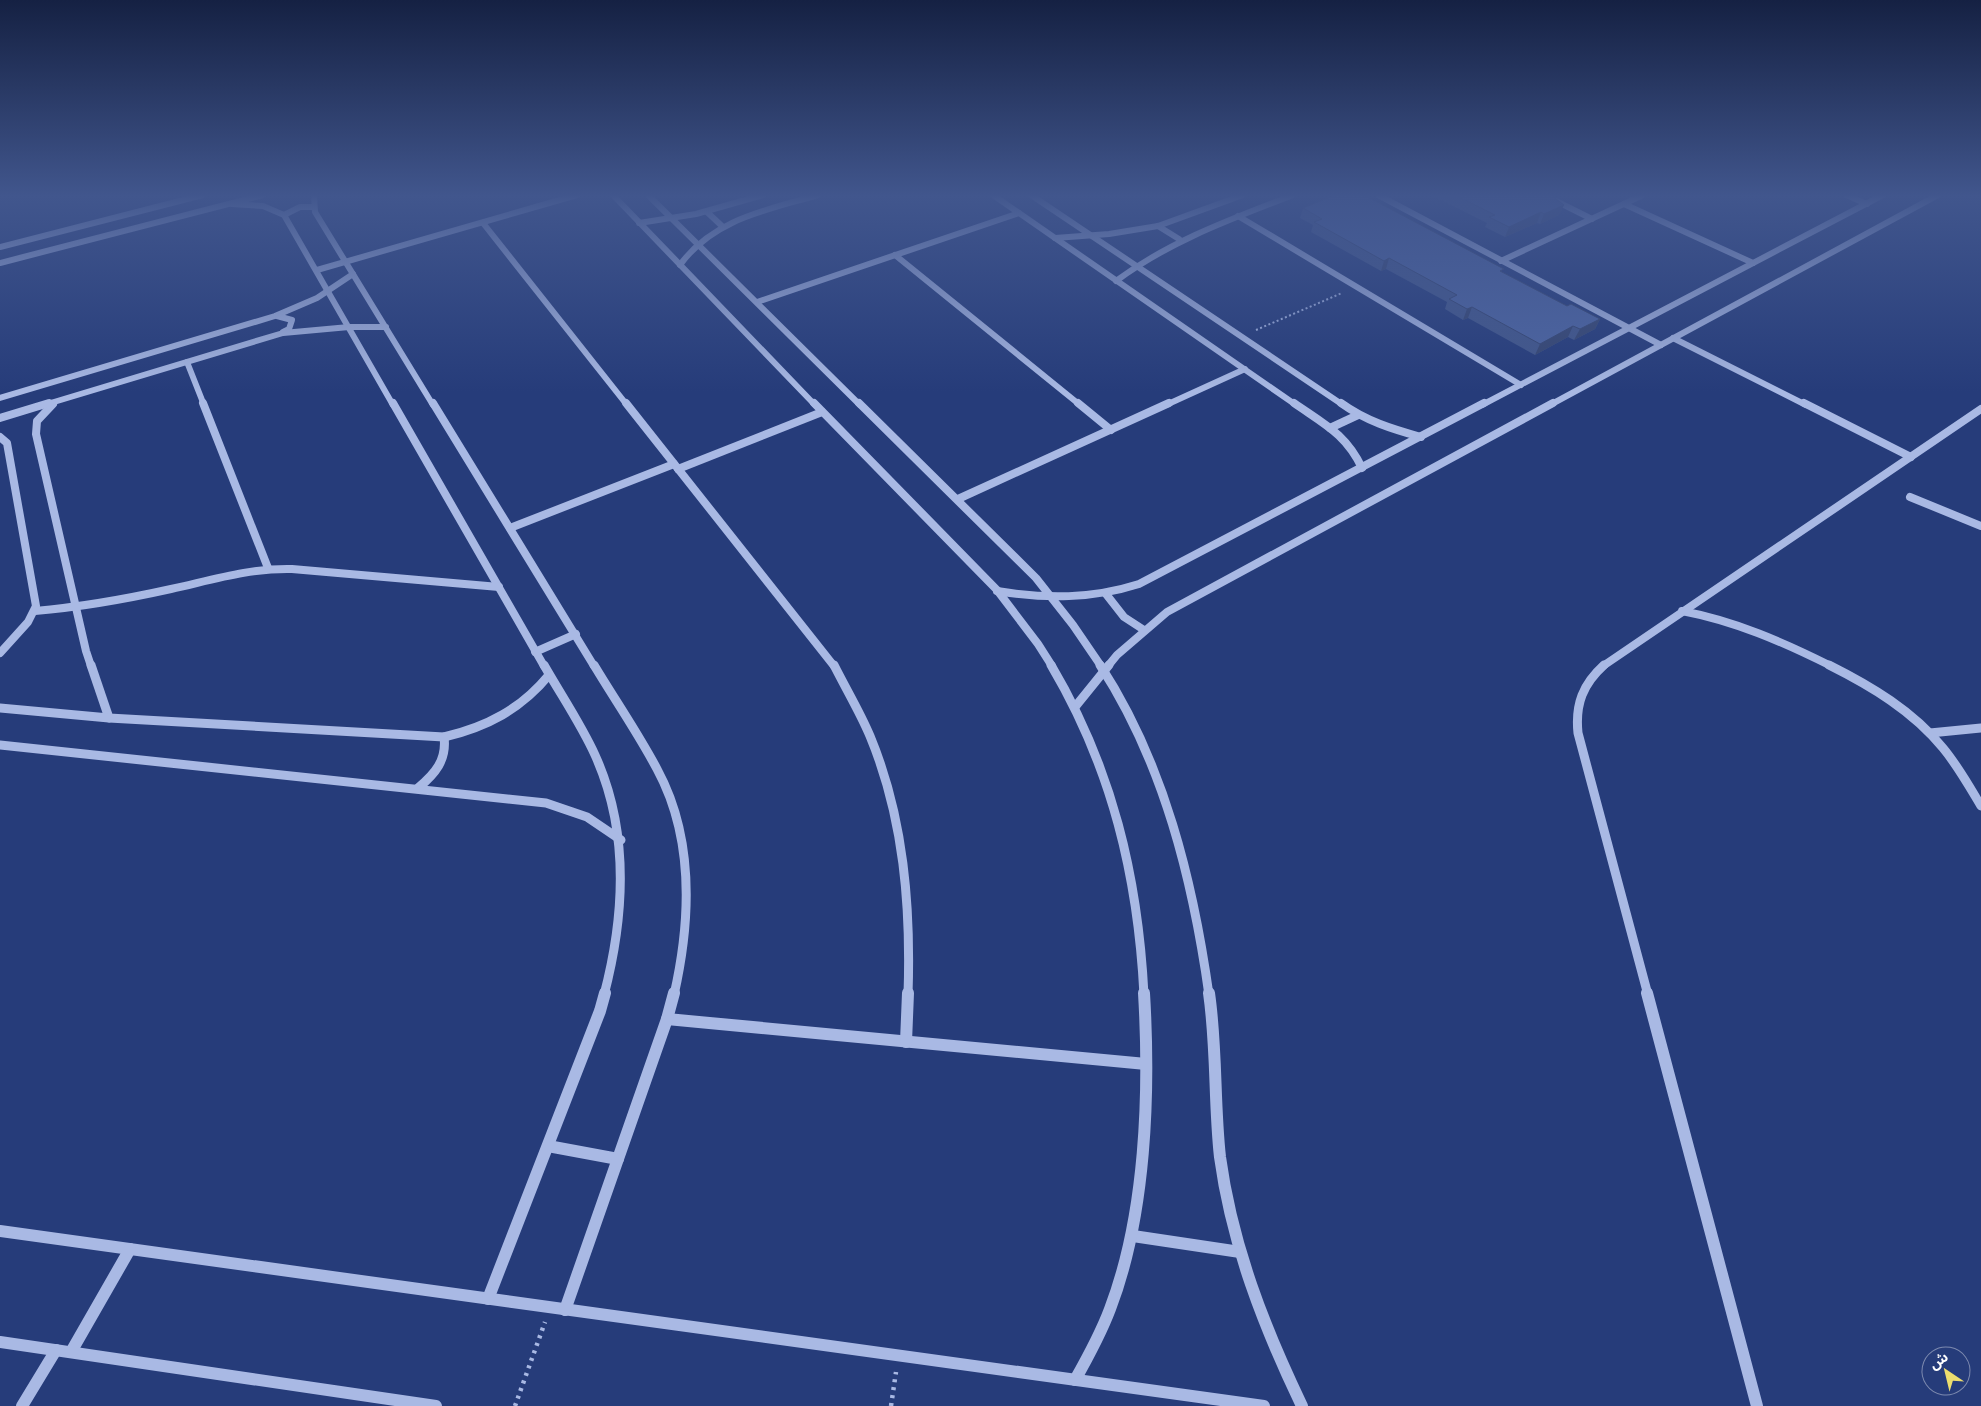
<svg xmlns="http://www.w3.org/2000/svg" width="1981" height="1406" viewBox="0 0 1981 1406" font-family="Signika,'Noto Sans Arabic',sans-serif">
	<rect width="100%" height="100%" fill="#263c7a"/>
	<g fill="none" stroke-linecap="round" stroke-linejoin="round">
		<path stroke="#a9b9e4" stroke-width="2" stroke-dasharray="2 2.5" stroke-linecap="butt" d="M1256,330L1342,293"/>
		<g stroke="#a9b9e4" stroke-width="4.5" stroke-dasharray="3 5" stroke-linecap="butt">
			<path d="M515,1406L545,1322"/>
			<path d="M891,1406L896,1372"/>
		</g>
		<g stroke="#a9b9e4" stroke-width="6">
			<path d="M314,195L315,212L433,405"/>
			<path d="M613,195L815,405"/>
			<path d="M648,195L860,405"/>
			<path d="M993,195L1296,405"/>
			<path d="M1031,195L1343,405"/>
			<path d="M1378,195L1661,345"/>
			<path d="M1544,195L1592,219"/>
			<path d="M1846,195L1867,204"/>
			<path d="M232,204L263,206L284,215L393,405"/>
			<path d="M1624,204L1753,263"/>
			<path d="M707,212L723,227"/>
			<path d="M284,215L300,207H313"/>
			<path d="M1238,216L1521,385"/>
			<path d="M483,223L627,405"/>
			<path d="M639,223L696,214L763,195"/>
			<path d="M1158,226L1179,239"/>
			<path d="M1055,238L1109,234L1158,226L1243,195"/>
			<path d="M0,247L203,195"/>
			<path d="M895,255L1080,405"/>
			<path d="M1501,261L1643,195"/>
			<path d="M0,263L263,195"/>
			<path d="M680,265C713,219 767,210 818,195"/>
			<path d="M317,270L577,195"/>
			<path d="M1116,281C1170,241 1231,219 1293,195"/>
			<path d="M757,302L1019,213"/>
			<path d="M277,316L292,320L289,329L283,332"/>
			<path d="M1673,338L1806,405"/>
			<path d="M187,362L204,405"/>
			<path d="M0,398L275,316L317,298L353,274"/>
			<path d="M44,405L283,333L349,327H386"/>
			<path d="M1166,405L1245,369"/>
			<path d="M1482,405L1883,195"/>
			<path d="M1550,405L1938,195"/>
		</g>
		<g stroke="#a9b9e4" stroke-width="8">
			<path d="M203,403L268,568"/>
			<path d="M393,403L544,666"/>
			<path d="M433,403L594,666"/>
			<path d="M626,403L834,666"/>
			<path d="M814,403L997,590L1038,644L1052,666"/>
			<path d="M859,403L1036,578L1073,625L1101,666"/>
			<path d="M1078,403L1111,430"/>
			<path d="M1294,403C1324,424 1346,434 1362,468"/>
			<path d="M1341,403C1366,421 1392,429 1421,437"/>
			<path d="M1804,403L1911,457"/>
			<path d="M53,404L37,421L36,434L86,651L91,666"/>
			<path d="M0,418L49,403"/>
			<path d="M1330,428L1358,415"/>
			<path d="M0,437L7,443L36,606L28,622L0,653"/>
			<path d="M678,469L822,412"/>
			<path d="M1910,497L1981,526"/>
			<path d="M958,499L1169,403"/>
			<path d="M510,528L674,464"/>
			<path d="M997,591C1046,599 1092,599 1139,584L1484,403"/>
			<path d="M1106,594L1124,617L1144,630"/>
			<path d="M35,611C81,607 126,599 171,589C212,580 250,568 292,569L499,587"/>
			<path d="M1682,611C1735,621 1783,642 1831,666"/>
			<path d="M535,652L576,634"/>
			<path d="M1108,666L1117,655L1167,612L1553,403"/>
			<path d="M1603,666L1981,409"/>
		</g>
		<g stroke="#a9b9e4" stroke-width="9">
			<path d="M91,665L109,718"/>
			<path d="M544,665C561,695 581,724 595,755C630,832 625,915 604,995"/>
			<path d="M594,665C615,700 638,733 657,769C695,839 691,920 674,995"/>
			<path d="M834,665C846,689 860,712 870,736C904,818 911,907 908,995"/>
			<path d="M1051,665C1112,768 1138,876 1144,995"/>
			<path d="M1100,665C1164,763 1193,881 1209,995"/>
			<path d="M1604,665C1583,684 1575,704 1578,733L1648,995"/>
			<path d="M1829,665C1871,686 1913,711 1943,748C1958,766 1969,786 1981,806"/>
			<path d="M1075,707L1109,665"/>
			<path d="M0,708L109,718L444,737C487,727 521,709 549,675"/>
			<path d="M1930,733L1981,728"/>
			<path d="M0,745L546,803L587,817L621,840"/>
			<path d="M418,788C435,774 447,760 444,737"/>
		</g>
		<g stroke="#a9b9e4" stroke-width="12">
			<path d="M1209,993C1217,1048 1214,1103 1220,1157C1232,1245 1264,1327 1302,1406"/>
			<path d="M1647,993L1757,1406"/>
			<path d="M667,1019L1146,1064"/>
			<path d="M906,1042L908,993"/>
			<path d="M548,1146L618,1159"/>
			<path d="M0,1231L1264,1406"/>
			<path d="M1133,1236L1240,1252"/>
			<path d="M488,1299L600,1011L605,993"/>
			<path d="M565,1310L667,1019L674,993"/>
			<path d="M0,1342L436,1406"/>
			<path d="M71,1352L130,1249"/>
			<path d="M1075,1380C1088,1357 1101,1333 1110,1309C1146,1215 1150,1093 1144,993"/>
			<path d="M22,1406L56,1350"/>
		</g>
	</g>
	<g fill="#43588c">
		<path d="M1431,195H1551L1559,215L1540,224L1537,223L1505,237L1485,227L1487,223Z"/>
		<path d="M1303,208L1503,273L1567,306L1600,319L1595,329L1574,340L1568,337L1535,355L1468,318L1463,320L1445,309L1447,302L1386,269L1381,271L1311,232L1313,225L1300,218Z"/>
	</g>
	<g fill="#374772">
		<path d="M1564,205L1559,215L1540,224L1544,214Z"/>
		<path d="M1541,212L1537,223L1505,237L1509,227Z"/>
		<path d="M1389,258L1386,269L1381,271L1384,261Z"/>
		<path d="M1472,307L1468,318L1463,320L1467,309Z"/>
		<path d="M1600,319L1595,329L1574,340L1580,329Z"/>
		<path d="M1573,326L1568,337L1535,355L1540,344Z"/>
	</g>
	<g fill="#4e66a3" stroke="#374772">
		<path d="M1335,195H1364L1504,269L1500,271L1567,306L1571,304L1600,319L1580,329L1573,326L1540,344L1472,307L1467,309L1449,299L1457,295L1389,258L1384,261L1314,222L1322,219L1303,208Z"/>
		<path d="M1455,195H1551L1564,205L1544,214L1541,212L1509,227L1489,217L1495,215Z"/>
	</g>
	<linearGradient id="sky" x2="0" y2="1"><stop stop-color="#152143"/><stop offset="0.5" stop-color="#41568d"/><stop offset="1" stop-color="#41568d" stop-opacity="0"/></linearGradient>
	<rect width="1981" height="392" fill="url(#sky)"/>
	<g transform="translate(1946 1371) rotate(325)"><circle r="24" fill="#263c7a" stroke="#7d8aaf"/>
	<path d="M0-4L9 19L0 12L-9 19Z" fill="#ecdd6e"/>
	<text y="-8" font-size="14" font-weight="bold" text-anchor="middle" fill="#ffffff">ش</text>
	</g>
</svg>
